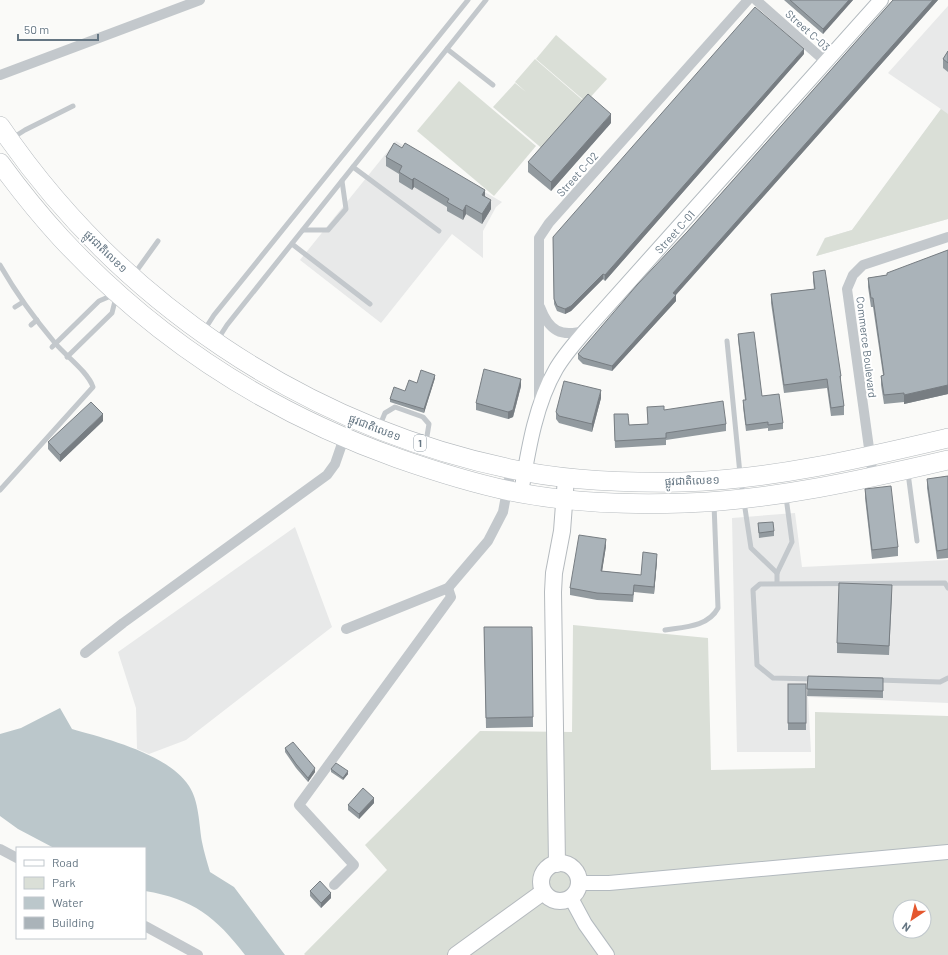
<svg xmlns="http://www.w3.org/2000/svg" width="948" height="955" viewBox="0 0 948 955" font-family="Barlow,'Noto Sans Khmer',sans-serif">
	<rect width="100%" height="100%" fill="#fafaf8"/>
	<g fill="#e8e9e9">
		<path d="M948,6V219L816,256L825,238L852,230L941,109L888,73Z"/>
		<path d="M396,141L502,202L496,207L483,231V258L452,234L381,323L300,260Z"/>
		<path d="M795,513L802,567L948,560V703L808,697L811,752H737L732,518Z"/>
		<path d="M295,527L332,627L186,740L149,754L137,749L136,708L118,652Z"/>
	</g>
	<g fill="#dadfd7" fill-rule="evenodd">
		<path d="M556,35L607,79L586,102L536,59Z"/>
		<path d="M535,59L586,103L545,151L493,107L515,83L526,92L515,82Z"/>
		<path d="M459,81L536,146L494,196L417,131Z"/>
		<path d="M941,109L948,114V219L816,256L825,238L852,230Z"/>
		<path d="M573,625L708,638L711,770L815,768V712L948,716V955H305L304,954L387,870L365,845L480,731L572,732ZM900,907H924V931H900Z"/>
	</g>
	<path fill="#bbc7cb" d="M60,708L72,729C107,739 168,754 189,786C199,801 199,824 202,842C204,852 207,862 210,872L234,887L285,955H245C216,917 193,899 145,891V848H54L18,829L0,816V734L21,728Z"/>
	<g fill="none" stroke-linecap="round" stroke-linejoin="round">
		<defs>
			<g id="secondary">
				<path id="s1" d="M521,493C528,452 535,405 556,369C564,355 575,343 586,330L881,0"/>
				<path d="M578,883H609L948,852"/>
				<path d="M571,898L585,924L607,955"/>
			</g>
			<g id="primary">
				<circle cx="560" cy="882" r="19"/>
				<path d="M557,864L553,592L554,573L562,531L566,478"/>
				<path d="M456,955L543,892"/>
			</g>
			<g id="highway">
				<path d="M0,126C119,301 303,425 511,469C566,481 626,483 682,482C770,480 863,458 948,438"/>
				<path d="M0,163C19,189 39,214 61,238C154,338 268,412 397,458C437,472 478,485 520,493C574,503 630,505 685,503C774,500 862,480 948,460"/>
			</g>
		</defs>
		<use href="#secondary" stroke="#b3babf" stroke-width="16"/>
		<use href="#primary" stroke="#b5babe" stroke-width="18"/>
		<use href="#highway" stroke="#b4b9bd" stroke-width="20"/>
		<g stroke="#c3c8cc" stroke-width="5">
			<path d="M447,49L493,85"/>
			<path d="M14,137L25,130L73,106"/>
			<path d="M353,167L439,231"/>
			<path d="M303,230H328L346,209L342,181"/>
			<path d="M292,244L370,304"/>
			<path d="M0,265C16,293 34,318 55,343C66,356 88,372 93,387L0,490"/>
			<path d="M135,273L158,241"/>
			<path d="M15,307L23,302"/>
			<path d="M31,325L37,320"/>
			<path d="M205,329L214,315L468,0"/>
			<path d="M218,339L227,325L486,0"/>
			<path d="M727,341L740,474"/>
			<path d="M52,347L99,301L113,295"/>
			<path d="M67,357L112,313L116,297"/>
			<path d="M380,425L385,413L395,407L423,417L429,424L426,442"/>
			<path d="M908,473L917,541"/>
			<path d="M741,482L751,548L777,573"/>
			<path d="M777,582V573L792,542L786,497"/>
			<path d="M665,630C684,627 708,627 718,608L714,504"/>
			<path d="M814,679L773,678L757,665L753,590L760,584L945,583L948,588"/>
			<path d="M878,680L940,682L948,678"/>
		</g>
		<g stroke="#c3c8cc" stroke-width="10">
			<path d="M756,0L826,62"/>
			<path d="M0,75L200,0"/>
			<path d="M540,307C549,331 561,338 586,330"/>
			<path d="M539,400V238L549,223L748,0"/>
			<path d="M873,477L847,289L853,275L863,265L948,237"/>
			<path d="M346,629L448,588L488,541L503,512L511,469"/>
			<path d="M85,653L123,623L327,475L335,464L344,438"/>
			<path d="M0,849L17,858"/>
			<path d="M334,885L354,865L299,805L451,597L448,588"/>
			<path d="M145,926L198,955"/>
		</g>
		<use href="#secondary" stroke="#fff" stroke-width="14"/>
		<use href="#primary" stroke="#fff" stroke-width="16"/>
		<use href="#highway" stroke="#fff" stroke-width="19"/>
	</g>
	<g fill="#929a9f">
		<path d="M784,0H853L823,34Z"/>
		<path d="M893,0H938L676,295V301L612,371L583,364L578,359V354L687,232Z"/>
		<path d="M948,51V72L943,68V59Z"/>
		<path d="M804,54L605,281L603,279L571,311L565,314L557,311L554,304L553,237Z"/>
		<path d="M611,123L551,191L528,172V162Z"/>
		<path d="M386,157L485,196L491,209L482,224L466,214L463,220L447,211V207L414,187L412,190L399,182V174L386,166Z"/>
		<path d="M948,250V394L904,404V402L884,404L881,385V376L883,375L873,307H871L868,287V278L887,275Z"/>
		<path d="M813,272L841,376V385L844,406V415L831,416L827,388L784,393L771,303V294L814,289L813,281Z"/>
		<path d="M738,334L762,396L783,423V429L768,431V428L746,431L743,407V400H745L738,340Z"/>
		<path d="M435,378L424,413L390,402V399L405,391L417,383Z"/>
		<path d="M521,386L513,417L508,419L476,410V403Z"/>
		<path d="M601,398L592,432L559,423L556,419V412Z"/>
		<path d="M647,407L664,410L726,424V431L666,440V445L615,448L614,414L629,425L648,424Z"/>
		<path d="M103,421L60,462L48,449V442Z"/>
		<path d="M948,476V558L937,559L927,488V479Z"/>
		<path d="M865,489L898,547V556L872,559L865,498Z"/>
		<path d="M758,523L774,531V536L759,538Z"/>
		<path d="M606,546L602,571L641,575L657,561L654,594L634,592L633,602L597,600L570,595V588Z"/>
		<path d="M892,595L889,655L837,653V643Z"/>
		<path d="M484,627H532L533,727L486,728Z"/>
		<path d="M808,676L883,678V698L807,696Z"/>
		<rect x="788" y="684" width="18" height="46"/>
		<path d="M285,748L315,772L308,782L296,768L285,752Z"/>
		<path d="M331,769L348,774L343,780L331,772Z"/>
		<path d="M374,803L359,819L348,810V805Z"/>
		<path d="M310,891L331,898L321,908L310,896Z"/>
	</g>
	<g fill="#777d82">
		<path d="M849,0H853L823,34V29Z"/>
		<path d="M933,0H938L673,298V293Z"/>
		<path d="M804,49V54L605,281V275Z"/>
		<path d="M611,114V123L551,191V182Z"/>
		<path d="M414,178V187L412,190V180Z"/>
		<path d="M485,190V200L482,195Z"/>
		<path d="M491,200V209L482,224V214Z"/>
		<path d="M466,205V214L463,220V211Z"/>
		<path d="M603,274V279L571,311L565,314V309Z"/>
		<path d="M676,295V301L612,371V366Z"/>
		<path d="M435,375V378L424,413V409Z"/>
		<path d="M521,379V386L513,417L508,419V412Z"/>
		<path d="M948,385V394L904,404V395Z"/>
		<path d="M601,390V398L592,432V424Z"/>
		<path d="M103,414V421L60,462V455Z"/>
		<path d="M606,539V546L601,578V571Z"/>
		<path d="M657,554V561L654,594V587Z"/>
		<path d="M315,768V772L308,782V778Z"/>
		<path d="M348,771V774L343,780V778Z"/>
		<path d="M374,798V803L359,819V814Z"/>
		<path d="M331,893V898L321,908V903Z"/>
	</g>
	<g fill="#aab3b9" stroke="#777d82">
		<path d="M790,0H849L823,29Z"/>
		<path d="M893,0H933L673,293L676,295L612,366L583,358L578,354L637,285L687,232Z"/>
		<path d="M755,7L804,49L605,275L603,274L571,306L565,309L557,306L554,299L553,237Z"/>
		<path d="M948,51V63L943,59Z"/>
		<path d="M588,94L611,114L551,182L528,162Z"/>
		<path d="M394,143L402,148L405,143L485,190L482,195L491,200L482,214L466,205L463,211L447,202L449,199L414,178L412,180L399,172L402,166L386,157Z"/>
		<path d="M948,250V385L904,395V393L884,395L881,376L884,375L873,298H871L868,278L887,275V273Z"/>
		<path d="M825,270L841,376H840L844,406L831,408L827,379L784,385L771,294L815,289L813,272Z"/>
		<path d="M754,332L762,396L779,394L783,423L768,425V422L746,425L743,400H746L738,334Z"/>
		<path d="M484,369L521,379L513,410L508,412L476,403Z"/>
		<path d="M421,370L435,375L424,409L390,399L394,387L405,391L409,380L417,383Z"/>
		<path d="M564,381L601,390L592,424L559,416L556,412Z"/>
		<path d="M723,401L726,424L666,433V438L615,441L614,414H628L629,425L648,424L647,407L664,406V410Z"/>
		<path d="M91,402L103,414L60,455L48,442Z"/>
		<path d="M948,476V549L937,551L927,479Z"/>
		<path d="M891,486L898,547L872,550L865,489Z"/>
		<path d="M773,522L774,531L759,533L758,523Z"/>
		<path d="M579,535L606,539L601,571L641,575L643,552L657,554L654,587L634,585L633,595L597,593L570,588Z"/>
		<path d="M839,583L892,585L889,646L837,643Z"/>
		<path d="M484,627H532L533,717L486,718Z"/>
		<path d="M808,676L883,678V691L807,689Z"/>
		<rect x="788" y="684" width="18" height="39"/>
		<path d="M293,742L315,768L308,778L296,764L285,748Z"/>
		<path d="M336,763L348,771L343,778L331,769Z"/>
		<path d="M363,788L374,798L359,814L348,805Z"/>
		<path d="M320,881L331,893L321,903L310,891Z"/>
	</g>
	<g text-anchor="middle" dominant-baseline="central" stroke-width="4" stroke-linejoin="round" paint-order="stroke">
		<rect fill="#fff" stroke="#939fa8" stroke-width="1" x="414" y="435" width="12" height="16" rx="3"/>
		<g font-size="10" font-weight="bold" fill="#657683">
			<text x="420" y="443">1</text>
		</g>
		<g font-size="11" fill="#657683" stroke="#fff">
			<text transform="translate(808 30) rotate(42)">Street C-03</text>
			<text transform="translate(577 174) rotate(-48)">Street C-02</text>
			<text stroke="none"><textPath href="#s1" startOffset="311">Street C-01</textPath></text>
			<text transform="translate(106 251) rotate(44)">ផ្លូវជាតិលេខ១</text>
			<text transform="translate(867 347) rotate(83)">Commerce Boulevard</text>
			<text transform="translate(375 427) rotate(21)">ផ្លូវជាតិលេខ១</text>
			<text transform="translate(692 480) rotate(-2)">ផ្លូវជាតិលេខ១</text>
		</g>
	</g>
	<rect x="16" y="847" width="130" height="92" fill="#ffffff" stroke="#c1c8cd"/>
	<rect x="24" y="860" width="20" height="6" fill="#ffffff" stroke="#c1c8cd"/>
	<text x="52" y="867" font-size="12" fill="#657683">Road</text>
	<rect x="24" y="877" width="20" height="12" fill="#dadfd7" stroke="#c1c8cd"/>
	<text x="52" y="887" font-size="12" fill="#657683">Park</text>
	<rect x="24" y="897" width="20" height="12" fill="#bbc7cb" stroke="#c1c8cd"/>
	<text x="52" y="907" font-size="12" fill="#657683">Water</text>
	<rect x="24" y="917" width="20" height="12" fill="#aab3b9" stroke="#c1c8cd"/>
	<text x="52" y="927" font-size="12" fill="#657683">Building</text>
	<g transform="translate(912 919) rotate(215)"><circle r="19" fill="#ffffff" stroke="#c1c8cd"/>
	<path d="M0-3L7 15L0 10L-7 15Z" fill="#e4572e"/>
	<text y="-6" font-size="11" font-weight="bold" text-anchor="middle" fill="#657683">N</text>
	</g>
	<path d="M18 34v6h80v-6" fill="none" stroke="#657683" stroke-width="2"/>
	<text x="24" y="34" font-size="12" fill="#657683" stroke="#ffffff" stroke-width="3" paint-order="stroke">50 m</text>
</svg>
